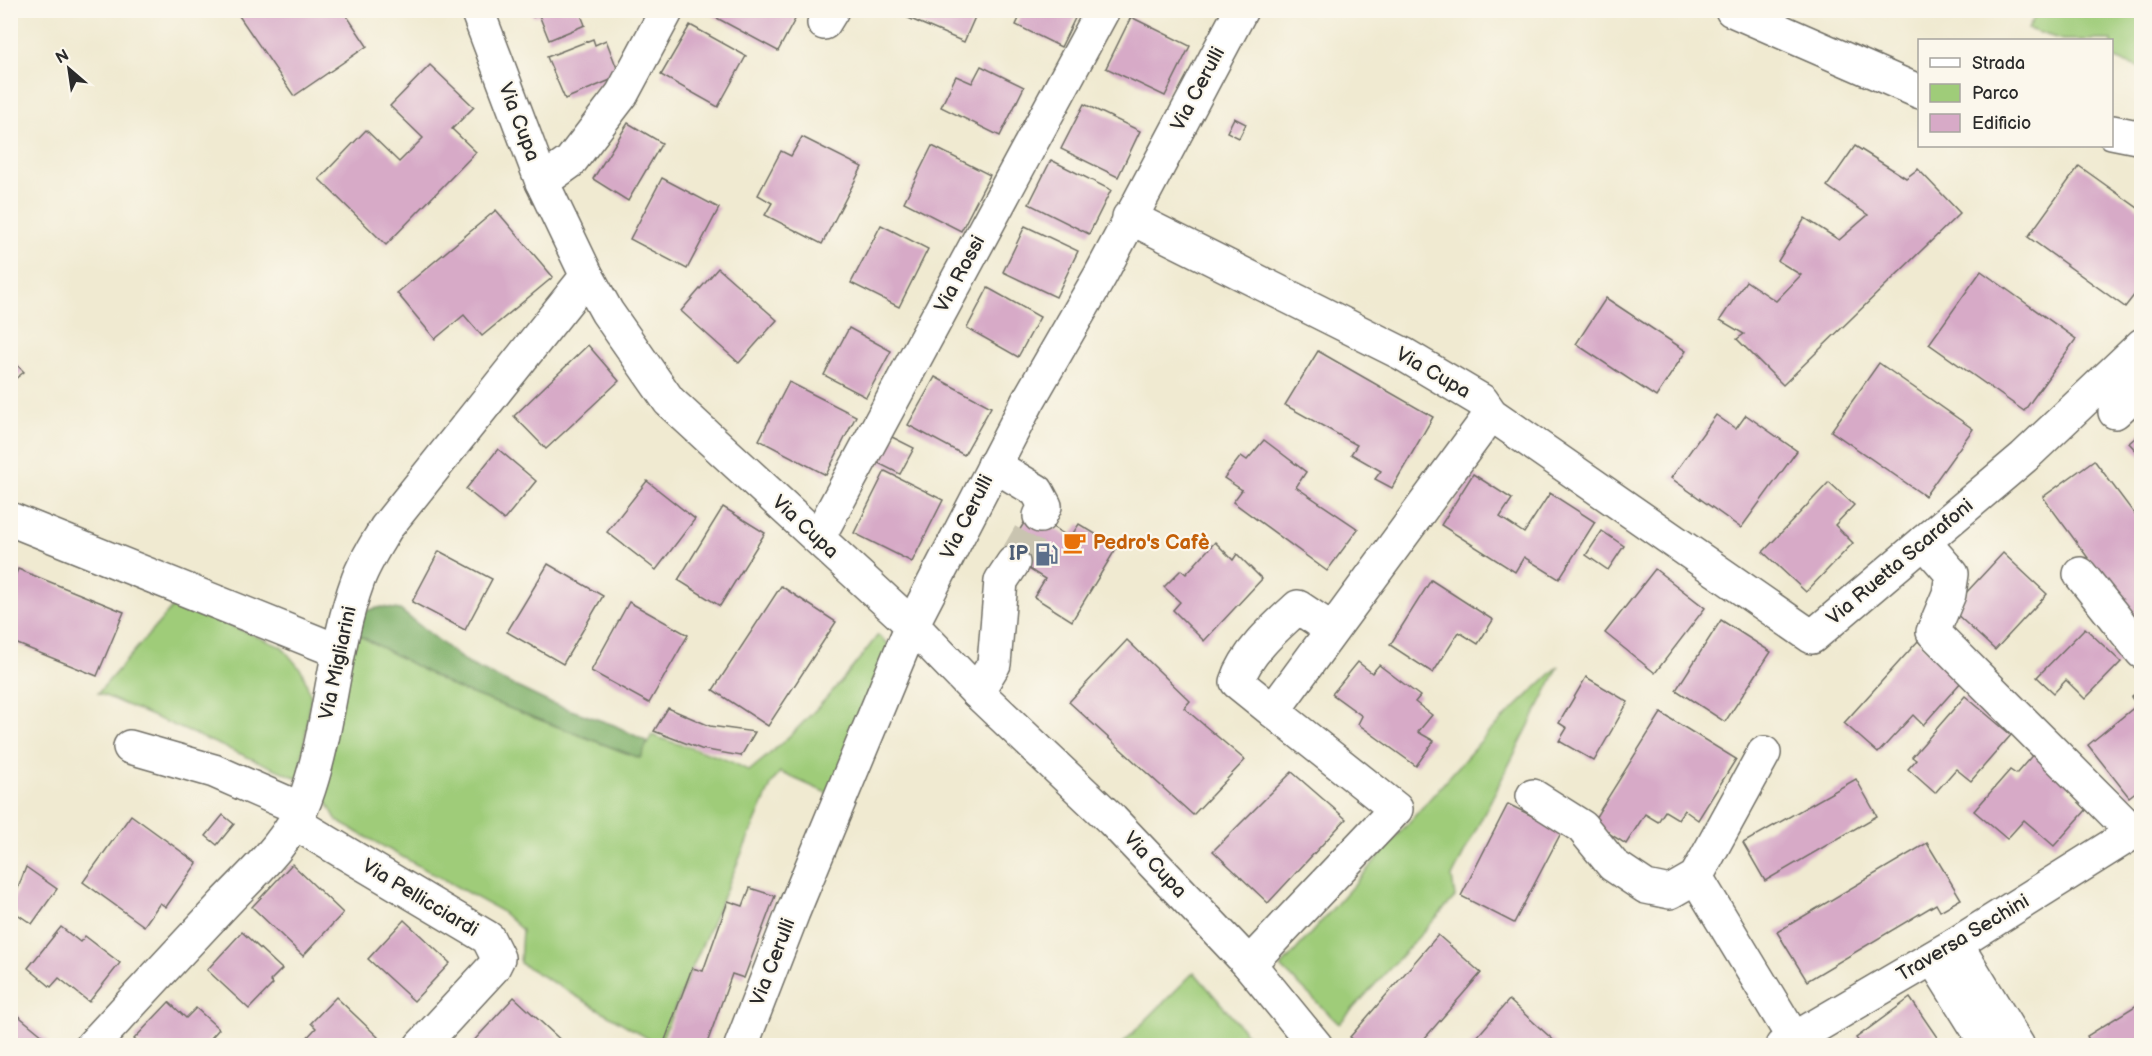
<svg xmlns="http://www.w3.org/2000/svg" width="2152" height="1056" viewBox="0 0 2152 1056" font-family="'Balsamiq Sans',sans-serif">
	<rect width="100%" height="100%" fill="#fbf7ec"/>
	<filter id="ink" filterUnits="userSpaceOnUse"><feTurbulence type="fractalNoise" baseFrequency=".0167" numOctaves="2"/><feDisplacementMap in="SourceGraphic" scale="12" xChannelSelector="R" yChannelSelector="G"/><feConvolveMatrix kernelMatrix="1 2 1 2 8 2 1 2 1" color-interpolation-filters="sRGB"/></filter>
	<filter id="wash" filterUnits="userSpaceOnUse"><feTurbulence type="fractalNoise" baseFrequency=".008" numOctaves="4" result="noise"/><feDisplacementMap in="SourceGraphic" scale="24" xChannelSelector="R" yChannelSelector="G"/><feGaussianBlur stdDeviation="1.35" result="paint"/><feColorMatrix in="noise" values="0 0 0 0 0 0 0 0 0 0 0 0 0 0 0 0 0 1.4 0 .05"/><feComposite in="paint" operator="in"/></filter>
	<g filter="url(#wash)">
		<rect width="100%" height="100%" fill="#f0ead1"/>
		<g fill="#9fcc79" stroke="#657c52" stroke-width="1.5">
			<path d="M2038,11H2141V68L2112,58V40H2062L2028,29Z"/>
			<path d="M176,603L282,647L302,671L311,697L299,779L98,693Z"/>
			<path d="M355,633L454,687L639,758L652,735C684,748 719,753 749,771C800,731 840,686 878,635L895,650L829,794L780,772L772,783L659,1045L520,963L522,930L501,911L337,821L322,793Z"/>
			<path d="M1559,666L1452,877L1455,897L1339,1024L1281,967L1488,733Z"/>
			<path d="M1194,972L1256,1045H1121Z"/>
		</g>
		<path fill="#7fb069" stroke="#556e4a" stroke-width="1.5" d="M382,607L400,610L467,663L548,702L614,725L648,742L640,758L454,687L355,633L364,611Z"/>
		<g id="blocks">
			<g fill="#d7aac7">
				<path d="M235,10H343L367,46L294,96Z"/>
				<path d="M531,10H579L585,25L549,40L539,15L533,17Z"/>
				<path d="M702,10H800L778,51Z"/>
				<path d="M909,10H978L964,42L906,17Z"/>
				<path d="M1023,10H1079L1061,47L1016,25Z"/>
				<path d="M1131,17L1190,46L1165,96L1106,68Z"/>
				<path d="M690,25L746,56L718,107L661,75Z"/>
				<path d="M593,39L595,45L606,40L620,76L565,99L547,57Z"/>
				<path d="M430,65L474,107L452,129L476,152L386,245L319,179L366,130L399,162L423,138L390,106Z"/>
				<path d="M981,66L1024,87L1000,136L941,107L956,76L972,83Z"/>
				<path d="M1084,104L1140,131L1118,177L1061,149Z"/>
				<path d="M1234,118L1246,124L1239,138L1227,132Z"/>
				<path d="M628,123L662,143L628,201L593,179Z"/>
				<path d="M802,137L862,167L822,244L765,215L772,203L758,195L781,151L791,156Z"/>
				<path d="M932,146L990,175L961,231L904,202Z"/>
				<path d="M1855,146L1906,178L1918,169L1960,213L1783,385L1737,339L1744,334L1720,320L1746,281L1776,301L1801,275L1778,261L1805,218L1839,240L1868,215L1827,186Z"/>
				<path d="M1051,160L1111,190L1089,234L1029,204Z"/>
				<path d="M2079,166L2142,211V285L2125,307L2028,237Z"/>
				<path d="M662,178L719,208L687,269L630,239Z"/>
				<path d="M496,210L553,277L482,336L464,315L435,339L397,293Z"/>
				<path d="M881,225L928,249L899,307L851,283Z"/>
				<path d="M1025,226L1078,251L1056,297L1003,272Z"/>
				<path d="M718,268L777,320L739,363L681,311Z"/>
				<path d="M1981,271L2076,339L2024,411L1929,344Z"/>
				<path d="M988,288L1040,317L1018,357L967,328Z"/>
				<path d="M1606,298L1686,351L1656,397L1576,344Z"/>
				<path d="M849,328L891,351L866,397L824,375Z"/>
				<path d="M588,345L619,381L546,449L514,416Z"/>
				<path d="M1318,351L1433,417L1392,488L1375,479L1381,471L1351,454L1357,445L1285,405Z"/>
				<path d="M10,358L24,372L10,383Z"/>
				<path d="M1879,363L1973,429L1925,496L1831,431Z"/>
				<path d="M935,377L991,407L964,455L908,425Z"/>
				<path d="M789,382L856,416L826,475L759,440Z"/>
				<path d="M1716,415L1736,429L1746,415L1797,451L1741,528L1671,478Z"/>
				<path d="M2142,432V457L2129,443Z"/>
				<path d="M888,435L914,448L900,474L874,461Z"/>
				<path d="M1264,440L1306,472L1296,487L1358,529L1327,571L1233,502L1242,490L1224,478L1241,456L1247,460Z"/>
				<path d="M498,449L536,481L504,520L466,489Z"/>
				<path d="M2094,460L2142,524V631L2043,497Z"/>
				<path d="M885,471L943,500L912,562L854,533Z"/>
				<path d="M1473,474L1512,499L1500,517L1524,533L1550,493L1595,522L1559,579L1524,557L1515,572L1441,525Z"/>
				<path d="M647,481L695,519L656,570L607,532Z"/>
				<path d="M1829,482L1854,505L1835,525L1853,543L1806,592L1763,552Z"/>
				<path d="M723,507L765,533L720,606L678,580Z"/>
				<path d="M1030,513L1070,538L1079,524L1117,547L1072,621L1034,597L1045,579L1005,554Z"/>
				<path d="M1602,531L1624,546L1608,570L1586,555Z"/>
				<path d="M1215,542L1233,560L1237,554L1262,579L1204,641L1173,610L1180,602L1164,587L1181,570L1186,574Z"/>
				<path d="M439,551L492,579L465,630L412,602Z"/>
				<path d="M2003,553L2047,594L1995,650L1951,609Z"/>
				<path d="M548,564L603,596L563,664L507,632Z"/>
				<path d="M18,569L124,612L97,676L10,641V588Z"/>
				<path d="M1655,569L1705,608L1655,673L1605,633Z"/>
				<path d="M1431,580L1493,620L1478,644L1459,632L1433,673L1390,645Z"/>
				<path d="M781,586L836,622L768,726L713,690Z"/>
				<path d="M629,602L688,635L649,703L591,671Z"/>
				<path d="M1721,620L1771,652L1725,722L1676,690Z"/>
				<path d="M2085,628L2121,662L2085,699L2066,680L2054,693L2037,677Z"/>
				<path d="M1127,640L1190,701L1184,708L1245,760L1193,815L1069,702Z"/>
				<path d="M1918,641L1962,681L1923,725L1913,715L1878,753L1844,723Z"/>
				<path d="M1358,662L1372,673L1379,665L1420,696L1415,702L1432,715L1418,732L1434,741L1416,766L1358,724L1362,716L1332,694Z"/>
				<path d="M1586,677L1628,702L1594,761L1559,741L1567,728L1559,723Z"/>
				<path d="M2142,688V787L2129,797L2088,745L2137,705L2131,697Z"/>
				<path d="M1965,696L2011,735L1971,781L1956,769L1935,793L1908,769L1916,760L1912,757Z"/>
				<path d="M668,708L710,726L755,732L741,756L701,749L654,731Z"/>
				<path d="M1661,713L1736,759L1698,820L1684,810L1678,819L1665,811L1658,822L1645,814L1626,844L1592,823Z"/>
				<path d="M2036,751L2072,782L2066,789L2088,808L2054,846L2024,820L2007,839L1974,811L2010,770L2016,774Z"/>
				<path d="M1292,772L1346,819L1268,903L1213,851Z"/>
				<path d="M1856,779L1877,816L1765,881L1743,843Z"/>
				<path d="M1508,804L1562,831L1514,923L1461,896Z"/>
				<path d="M131,815L197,863L166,907L160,903L144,926L83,882Z"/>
				<path d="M223,815L234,824L217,845L206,836Z"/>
				<path d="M1927,843L1961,899L1940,911L1936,904L1807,981L1777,932Z"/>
				<path d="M292,864L343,913L303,956L252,907Z"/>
				<path d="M26,867L57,889L32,924L10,909Z"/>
				<path d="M750,888L775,896L744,978L732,974L706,1046H680L665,1040L692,968L703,971L728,901L743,906Z"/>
				<path d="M404,920L450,963L414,1001L368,959Z"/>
				<path d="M61,927L80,942L85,936L120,963L89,1002L59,978L51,987L28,968Z"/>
				<path d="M242,932L282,969L270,981L273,984L249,1009L207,970Z"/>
				<path d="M1438,935L1481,973L1418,1046H1361L1350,1037Z"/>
				<path d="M336,997L378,1037L370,1046H307L303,1042L316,1028L311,1023Z"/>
				<path d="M514,997L567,1046H469Z"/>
				<path d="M1910,998L1943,1046H1862L1856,1038Z"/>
				<path d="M1509,1000L1560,1046H1469Z"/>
				<path d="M169,1002L186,1018L196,1008L219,1029L204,1046H141L134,1039Z"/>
				<path d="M2140,1003L2142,1046H2092L2087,1036Z"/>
				<path d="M10,1009L49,1041L45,1046H10Z"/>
			</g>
		</g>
	</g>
	<g filter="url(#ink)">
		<use href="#blocks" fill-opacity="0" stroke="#706e65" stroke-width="1.5"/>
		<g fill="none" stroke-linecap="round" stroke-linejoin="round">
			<path stroke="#c9c4b0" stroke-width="33" stroke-dasharray="33 16" stroke-linecap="butt" d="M1013,563L1040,516"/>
			<defs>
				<g id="minor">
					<path d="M477,10L542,182L587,276L607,312L669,401L912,625L977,692L1112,820L1249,964L1316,1046"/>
					<path d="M1732,10L1920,92"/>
					<path d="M824,23L832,10"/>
					<path d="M2112,132L2142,138"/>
					<path d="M542,182L570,162L622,94L667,10"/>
					<path d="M1129,217L1403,354L1482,401L1491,414L1812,637L2024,457L2142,345"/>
					<path d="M2115,412L2142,387"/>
					<path d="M994,465L1037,491L1045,506L1040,516"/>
					<path d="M10,519L338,651"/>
					<path d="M818,538L1103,10"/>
					<path d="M1924,542L1952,574L1949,594L1933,632L2133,832"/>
					<path d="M2080,574L2142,652"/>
					<path d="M1331,629L1298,607C1276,627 1246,653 1237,682L1273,711L1491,414"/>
					<path d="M977,692L994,664L1001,581L1013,563"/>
					<path d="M130,747L214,771L301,809"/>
					<path d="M1533,796L1582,827L1613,865L1646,887L1670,892L1696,877L1764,753"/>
					<path d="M295,823L488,938L498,958L493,968L421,1046"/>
					<path d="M1696,877L1794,1039"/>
					<path d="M1956,944L2018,1046"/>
					<path d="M1933,958L1988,1046"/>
					<path d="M1249,964L1396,809L1273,711"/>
					<path d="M92,1046C135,999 178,953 222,906C251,875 290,842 305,800C331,729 332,651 358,580C365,561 376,545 386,528L587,276"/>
					<path d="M741,1046L793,912L912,625L1028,401L1100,276L1241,10"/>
					<path d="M1782,1046L1956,944L2142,827"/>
				</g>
			</defs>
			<use href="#minor" stroke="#706e65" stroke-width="36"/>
			<use href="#minor" stroke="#fff" stroke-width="33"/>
		</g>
	</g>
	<defs>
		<symbol id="cafe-bare" viewBox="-9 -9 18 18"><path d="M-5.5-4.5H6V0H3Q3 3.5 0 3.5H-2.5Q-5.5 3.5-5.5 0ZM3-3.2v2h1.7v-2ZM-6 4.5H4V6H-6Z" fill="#e8710a" stroke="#fbf7ec" stroke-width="2.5" paint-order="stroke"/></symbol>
		<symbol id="fuel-bare" viewBox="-9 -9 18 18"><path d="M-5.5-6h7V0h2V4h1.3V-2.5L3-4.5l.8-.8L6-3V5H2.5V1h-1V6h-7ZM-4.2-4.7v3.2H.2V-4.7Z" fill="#5c6f8a" stroke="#fbf7ec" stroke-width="2.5" paint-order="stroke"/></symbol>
	</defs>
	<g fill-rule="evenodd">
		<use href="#cafe-bare" x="1058" y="526" width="33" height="33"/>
		<use href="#fuel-bare" x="1030" y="538" width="33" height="33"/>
	</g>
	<g text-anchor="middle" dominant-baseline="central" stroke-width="4.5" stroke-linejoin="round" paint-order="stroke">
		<g font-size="20" fill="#2b2b2b" stroke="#fbf7ec">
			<text transform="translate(1198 89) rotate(-62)">Via Cerulli</text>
			<text transform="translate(519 122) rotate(69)">Via Cupa</text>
			<text transform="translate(960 274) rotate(-62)">Via Rossi</text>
			<text transform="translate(1433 373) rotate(30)">Via Cupa</text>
			<text transform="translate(967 517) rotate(-63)">Via Cerulli</text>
			<text transform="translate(805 527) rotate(43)">Via Cupa</text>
			<text transform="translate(1900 562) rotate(-40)">Via Ruetta Scarafoni</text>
			<text transform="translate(338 663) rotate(-78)">Via Migliarini</text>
			<text transform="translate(1155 865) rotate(47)">Via Cupa</text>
			<text transform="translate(420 898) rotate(31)">Via Pellicciardi</text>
			<text transform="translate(1963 938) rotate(-31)">Traversa Sechini</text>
			<text transform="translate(773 962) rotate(-69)">Via Cerulli</text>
		</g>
		<g font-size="20" font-weight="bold" fill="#c56008" stroke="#fbf7ec" text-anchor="start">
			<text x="1093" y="543">Pedro's Cafè</text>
		</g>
		<g font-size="20" font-weight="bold" fill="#4e5e75" stroke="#fbf7ec" text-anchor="end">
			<text x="1028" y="554">IP</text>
		</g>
	</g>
	<rect width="2152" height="1056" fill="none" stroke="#fbf7ec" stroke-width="36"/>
	<rect x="1918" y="39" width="195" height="108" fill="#fbf7ec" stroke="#a8a59f" stroke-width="1.5"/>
	<rect x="1930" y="58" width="30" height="9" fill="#ffffff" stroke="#a8a59f" stroke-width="1.5"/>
	<text x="1972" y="69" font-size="18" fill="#2b2b2b">Strada</text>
	<rect x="1930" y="84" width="30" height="18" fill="#9fcc79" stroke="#a8a59f" stroke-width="1.5"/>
	<text x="1972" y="99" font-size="18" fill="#2b2b2b">Parco</text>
	<rect x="1930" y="114" width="30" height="18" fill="#d7aac7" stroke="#a8a59f" stroke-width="1.5"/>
	<text x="1972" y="129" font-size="18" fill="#2b2b2b">Edificio</text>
	<g transform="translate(69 69) rotate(331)" stroke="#fbf7ec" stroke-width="4.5" paint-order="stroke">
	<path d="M0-4.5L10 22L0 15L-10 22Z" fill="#2b2b2b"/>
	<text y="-9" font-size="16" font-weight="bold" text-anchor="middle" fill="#2b2b2b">N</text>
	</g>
</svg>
